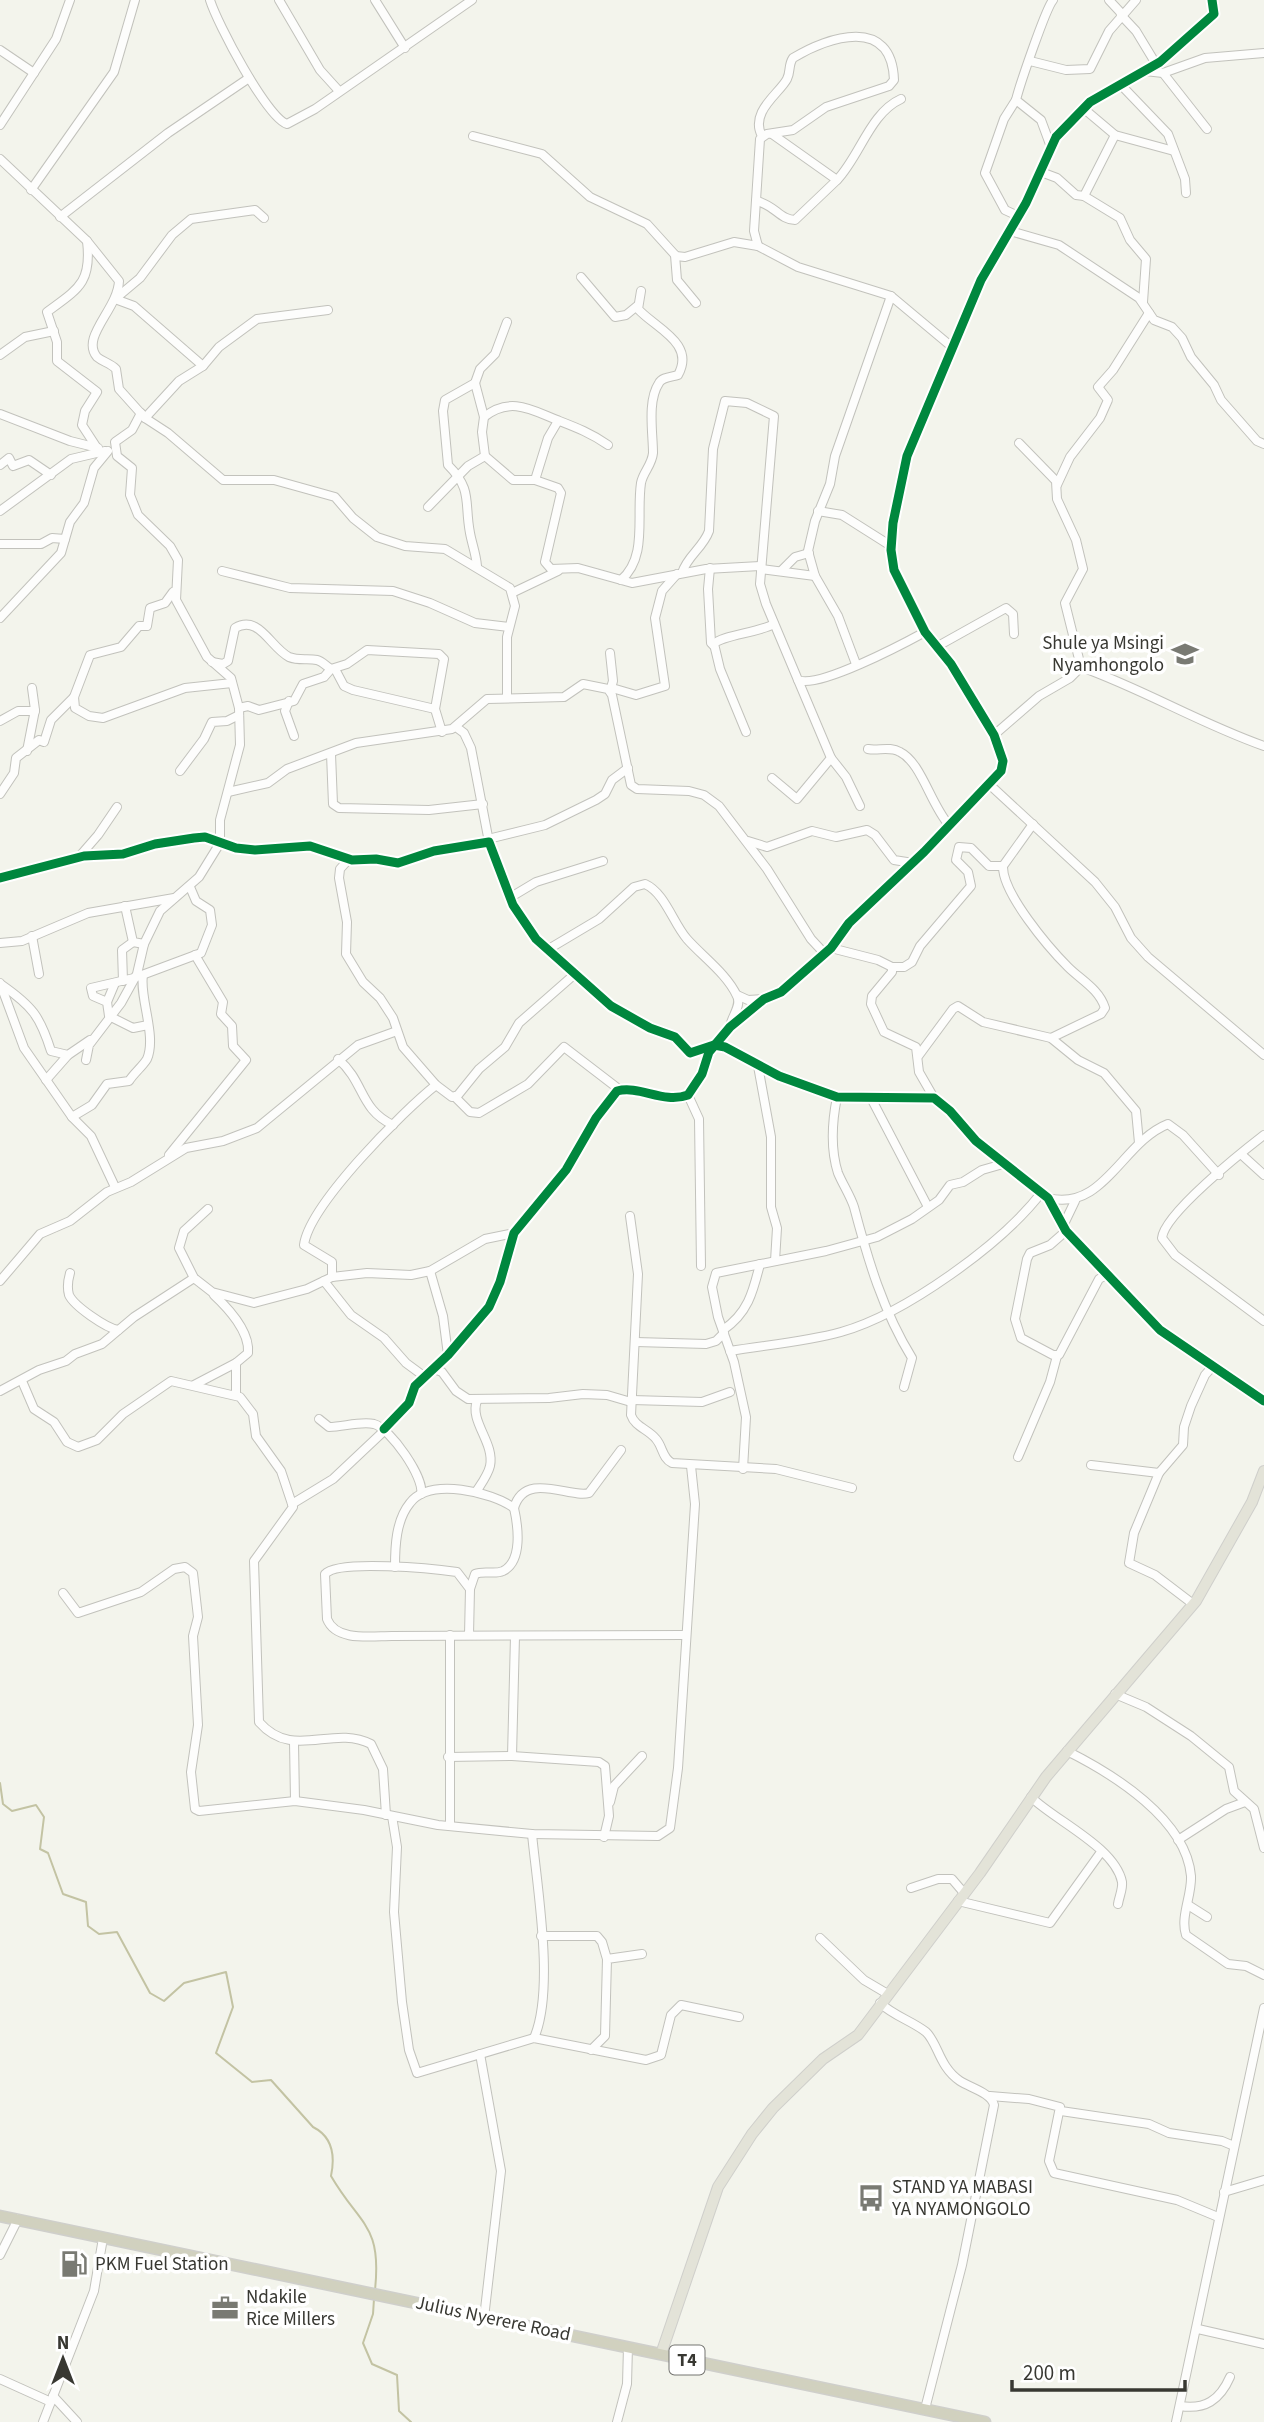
<svg xmlns="http://www.w3.org/2000/svg" width="1264" height="2422" viewBox="0 0 1264 2422" font-family="'Source Sans 3',sans-serif">
	<rect width="100%" height="100%" fill="#f3f4ec"/>
	<g fill="none" stroke-linecap="round" stroke-linejoin="round">
		<g stroke="#c3c3a3" stroke-width="2">
			<path d="M0,1783L3,1804L12,1811L36,1805L44,1817L40,1849L48,1853L63,1894L86,1902L88,1926L99,1934L117,1932L150,1993L164,2001L184,1983L226,1972L233,2007L216,2053L252,2082L271,2080L313,2127C333,2137 335,2157 331,2176C360,2226 382,2224 375,2290"/>
			<path d="M374,2299L373,2314L363,2343L372,2364L397,2375L399,2411L411,2422"/>
		</g>
		<defs>
			<g id="minor">
				<path d="M210,0C217,23 267,118 287,124L315,109L472,0"/>
				<path d="M279,0L320,70L339,91"/>
				<path d="M375,0L405,48"/>
				<path d="M1109,0L1122,14"/>
				<path d="M1121,15L1136,31L1156,64"/>
				<path d="M0,50L34,73"/>
				<path d="M1030,61L1066,70L1090,69L1109,31L1136,0"/>
				<path d="M1145,71L1163,73L1205,58L1264,53"/>
				<path d="M1163,73L1207,129"/>
				<path d="M1121,85L1168,134L1185,179L1186,193"/>
				<path d="M1016,100L1004,119L985,173L1005,210L1018,216"/>
				<path d="M1083,108L1115,135L1174,151"/>
				<path d="M0,125L56,39L70,0"/>
				<path d="M772,134L837,180C860,156 870,113 901,99"/>
				<path d="M473,136L542,154L590,197L647,224L676,256L685,257L734,242L758,246L798,267L891,296L952,347"/>
				<path d="M1051,147L1041,120L1016,100C1020,84 1046,8 1053,0"/>
				<path d="M0,159L87,241L119,281C118,309 80,337 97,357C103,362 110,363 116,369L119,389L145,418L168,433L223,480H274L335,497L353,518L377,537L405,546L445,549L510,588L515,606L507,637V696"/>
				<path d="M1041,172L1057,178L1076,195L1084,196L1115,135"/>
				<path d="M31,190L114,72L135,0"/>
				<path d="M1084,196L1120,218L1130,240L1146,259L1143,302"/>
				<path d="M756,201C774,204 780,220 795,220L837,180"/>
				<path d="M60,217L168,133L249,78"/>
				<path d="M1010,231L1059,245L1139,298L1154,320L1172,327L1182,338L1191,357L1214,385L1221,400L1257,441L1264,444"/>
				<path d="M87,241C92,283 78,289 47,312L57,342V361L97,392L85,411L82,425L97,448"/>
				<path d="M758,246L754,231L760,139L767,134L793,130L826,107L889,86L894,80C892,16 829,36 793,58C788,65 791,71 787,79C780,93 749,112 762,136"/>
				<path d="M675,255L677,280L696,303"/>
				<path d="M581,277L615,317L626,315L637,306"/>
				<path d="M0,355L25,337L54,331"/>
				<path d="M203,366L134,306L115,299L140,278L172,235L191,219L255,210L264,218"/>
				<path d="M475,383L484,417"/>
				<path d="M0,414L70,441L98,448"/>
				<path d="M145,418L179,381L203,366L219,347L257,319L328,310"/>
				<path d="M558,421L548,438L535,480L558,488L561,493L545,562L551,569L578,568L632,583L706,569L760,566"/>
				<path d="M485,456L513,480H535"/>
				<path d="M0,465L9,458L13,466L29,460L51,475"/>
				<path d="M1057,485L1070,457L1100,418L1108,400L1098,387L1113,370L1149,313"/>
				<path d="M428,507L468,466L485,456L482,432L484,417C510,396 532,410 557,420C575,427 591,433 608,445"/>
				<path d="M0,511L71,459L105,451"/>
				<path d="M818,511L842,515L891,546"/>
				<path d="M0,544H41L52,538L65,539"/>
				<path d="M477,566C476,554 472,544 470,533C464,502 473,490 448,465L443,411L445,400L475,383L480,369L495,354L507,322"/>
				<path d="M710,568L708,589L711,643L714,646"/>
				<path d="M761,569L815,576"/>
				<path d="M782,570L795,557L809,553"/>
				<path d="M222,571L290,588L393,591L430,603L475,623L509,627"/>
				<path d="M682,573C687,556 703,548 709,531L713,449L725,401L747,403L774,416L760,584L766,604L798,680C818,689 903,644 925,632"/>
				<path d="M621,580C648,557 636,516 641,483C643,472 652,465 653,453C653,433 647,401 659,383C662,377 672,377 678,375C696,343 655,328 638,309L641,291"/>
				<path d="M173,592L165,603L150,608L147,626H139L121,647L90,655L74,697L75,708L89,716L103,718L185,688L232,683"/>
				<path d="M514,592L558,571"/>
				<path d="M0,618L61,553L70,522L84,503L94,468L108,451"/>
				<path d="M938,646L1006,608L1013,614L1014,634"/>
				<path d="M610,653L613,681L610,691"/>
				<path d="M212,662L223,664L228,661L235,628C259,614 270,647 289,657C299,661 308,658 317,660C322,661 327,667 331,669L347,664L367,650L439,654L444,659L435,709L442,732"/>
				<path d="M856,664L838,616L815,576L808,551L815,521L830,484L835,456L891,296"/>
				<path d="M1081,667C1143,689 1201,724 1264,746"/>
				<path d="M335,669L344,686L353,690L435,709"/>
				<path d="M612,688L636,695L665,686L655,618L662,591L677,574"/>
				<path d="M289,701L285,711L294,736"/>
				<path d="M239,708L248,706L259,710L294,701L303,684L324,677L331,669"/>
				<path d="M0,721L18,711H35"/>
				<path d="M456,727L464,733L471,748L489,842"/>
				<path d="M746,732L720,669L714,644C722,635 758,633 774,624"/>
				<path d="M994,735L1039,696L1070,678L1081,667L1065,603L1083,569L1076,540L1057,499L1056,481L1019,443"/>
				<path d="M868,749C878,751 890,746 900,752C921,762 931,805 949,825"/>
				<path d="M27,751L35,710L32,688"/>
				<path d="M331,754L333,804L339,808L429,810L483,804"/>
				<path d="M831,758L846,777L860,806"/>
				<path d="M180,771L204,739L212,722L227,721L239,715"/>
				<path d="M772,778L797,799L831,758L798,680"/>
				<path d="M990,785L1095,882L1115,907L1131,938L1148,957L1264,1055"/>
				<path d="M228,792L268,783L287,769L356,743L452,729L487,699L564,697L583,684L608,689L612,695L631,785L637,789L689,791L704,795L719,806L767,869L811,939L824,953"/>
				<path d="M0,794L14,773L16,758L39,740L44,742L51,720L74,697"/>
				<path d="M1033,824L1003,866C1002,893 1049,948 1068,967C1081,980 1099,989 1105,1008L1101,1014L1051,1038"/>
				<path d="M488,839L545,825L596,800L605,794L612,780L628,768"/>
				<path d="M748,841L767,847L812,831L836,837L867,830L875,835L894,860L913,863"/>
				<path d="M78,858L98,835L117,807"/>
				<path d="M349,859L340,869L339,878L347,922L346,954L363,982L380,998L393,1018L403,1047L436,1085L452,1097L458,1095L479,1069L505,1047L519,1023L576,973"/>
				<path d="M0,878L84,856L123,854L155,844L194,838L205,837L236,848L255,850L310,846L352,860L376,859L398,863L434,851L489,842L513,905L536,939L611,1006L650,1028L675,1037L690,1053L714,1045L725,1047L779,1076L837,1097L934,1098L950,1111L976,1141L1048,1198L1066,1231L1160,1330L1264,1401"/>
				<path d="M511,897L536,882L603,861"/>
				<path d="M125,906L133,942L144,944"/>
				<path d="M32,936L39,974"/>
				<path d="M0,943L22,941L88,913L174,898"/>
				<path d="M831,948L878,960L892,967V972L872,996L871,1004L884,1032L916,1047L919,1072L934,1098"/>
				<path d="M547,950L599,919L634,887L645,884C665,893 673,923 687,939C703,957 727,974 737,996C742,1006 731,1017 730,1027"/>
				<path d="M892,967H904L912,962L920,946L971,886L968,872L956,860L959,847L971,848L989,866H1003"/>
				<path d="M123,981L122,950L133,942"/>
				<path d="M0,983L24,1048L72,1117L91,1136L115,1187"/>
				<path d="M2,985C32,1006 40,1016 51,1051L68,1055L90,1040"/>
				<path d="M737,995L748,1000L764,999"/>
				<path d="M107,1002L115,983"/>
				<path d="M148,1025L133,1028L109,1016L107,1002L93,996L91,988L134,978L201,953L212,925L210,910L196,901L190,887"/>
				<path d="M919,1055L953,1009L958,1006L983,1022L1051,1038L1078,1060L1104,1073L1136,1111L1139,1143"/>
				<path d="M338,1059C365,1082 359,1109 393,1125"/>
				<path d="M86,1060L89,1045L121,1003L137,974L144,944L160,911L199,877L220,843V820L240,745L239,708L231,678L207,657L176,600L178,560L170,546L138,515L130,495L132,468L117,456L115,442L132,430L141,413"/>
				<path d="M758,1066L771,1137V1207L777,1228L775,1261"/>
				<path d="M46,1080L68,1055"/>
				<path d="M688,1095L699,1119L701,1266"/>
				<path d="M455,1097L470,1112L479,1113L528,1084L564,1047L620,1090"/>
				<path d="M837,1097C832,1122 830,1148 838,1173C843,1185 850,1195 854,1207C868,1260 883,1311 912,1358L904,1387"/>
				<path d="M872,1100L928,1207"/>
				<path d="M72,1117L92,1105L107,1084L129,1081C134,1073 143,1066 147,1059C157,1036 139,997 143,975"/>
				<path d="M1264,1135C1242,1152 1164,1214 1162,1238L1175,1255L1264,1321"/>
				<path d="M169,1155L246,1060L233,1046L232,1026L221,1014L223,1002L195,955"/>
				<path d="M1242,1155L1264,1175"/>
				<path d="M1048,1198C1104,1212 1122,1142 1168,1124L1183,1135L1219,1175"/>
				<path d="M208,1209L184,1231L179,1248L194,1278L212,1292L254,1303L307,1289L332,1277L367,1273L411,1275L430,1271L485,1239L514,1233"/>
				<path d="M630,1216L638,1274L631,1415C635,1427 648,1429 656,1439C663,1447 662,1458 672,1463L776,1469L852,1488"/>
				<path d="M1063,1226L1075,1201"/>
				<path d="M1066,1231L1050,1245L1030,1253L1027,1259L1015,1319L1021,1338L1053,1355H1059L1099,1279L1108,1274"/>
				<path d="M430,1271L443,1316L448,1355"/>
				<path d="M70,1273C68,1280 67,1288 69,1295C74,1306 106,1328 118,1330"/>
				<path d="M332,1277V1262L304,1245C309,1205 403,1111 436,1085"/>
				<path d="M0,1281L40,1234L70,1221L107,1192L131,1182L186,1148L223,1141L257,1128L358,1045L397,1031"/>
				<path d="M324,1281L351,1315L384,1338L406,1363L425,1377"/>
				<path d="M214,1295C228,1308 250,1332 248,1353L236,1363V1394"/>
				<path d="M723,1330C748,1313 753,1292 760,1264"/>
				<path d="M636,1342L706,1344L716,1341L724,1333"/>
				<path d="M730,1351C766,1345 805,1342 841,1332C905,1314 1002,1244 1042,1192"/>
				<path d="M434,1369L442,1372L456,1391L468,1399L549,1398L583,1394L607,1395L631,1402"/>
				<path d="M22,1381L34,1409L54,1422L67,1442L78,1447L97,1440L123,1414L171,1381L240,1397L253,1414L256,1436L281,1471L293,1507L254,1561L259,1722C293,1761 332,1724 371,1744L383,1769L386,1815"/>
				<path d="M194,1385L236,1363"/>
				<path d="M0,1391L39,1370L66,1361L75,1354L102,1344L134,1317L194,1278"/>
				<path d="M632,1400L702,1402L730,1392"/>
				<path d="M319,1419L329,1427C343,1427 360,1421 374,1424C390,1428 425,1478 421,1494"/>
				<path d="M384,1429L409,1403L415,1386L448,1355L489,1307L500,1282L514,1233L566,1170L596,1118L617,1091C640,1085 663,1104 688,1095L702,1074L709,1052L730,1027L764,999L781,992L831,948L849,923L924,852L1001,771L1003,761L994,735L951,664L925,632L894,570L891,550L893,523L907,456L981,280L1026,203L1056,137L1090,102L1160,62L1214,14L1212,0"/>
				<path d="M1018,1457L1050,1382L1057,1356"/>
				<path d="M1091,1465L1159,1473L1183,1445L1184,1427L1191,1406L1205,1375L1213,1366"/>
				<path d="M743,1469L746,1417L734,1362L718,1317L712,1287L716,1273L826,1251L877,1237L912,1219L939,1200L950,1185L963,1182L982,1170L1003,1164"/>
				<path d="M1159,1473L1134,1533L1129,1563L1155,1575L1193,1604"/>
				<path d="M476,1492C481,1484 488,1475 490,1466C495,1443 469,1421 477,1401"/>
				<path d="M292,1504L333,1479L385,1430"/>
				<path d="M514,1508C525,1470 571,1499 589,1493L621,1450"/>
				<path d="M395,1567C395,1546 396,1520 410,1503C430,1477 492,1492 514,1508C518,1526 523,1561 503,1571C494,1575 485,1570 475,1574L470,1589"/>
				<path d="M63,1593L78,1613L141,1592L174,1569L185,1567L193,1573L198,1617L193,1636L198,1725L191,1772L195,1809L199,1811L295,1801L364,1810L438,1825L532,1834L658,1836L670,1828L678,1768L695,1504L691,1466"/>
				<path d="M469,1635L470,1589L457,1572C436,1569 338,1559 325,1574L327,1619C336,1642 372,1636 392,1636L685,1635"/>
				<path d="M1115,1694L1146,1707L1191,1736L1229,1767L1234,1791L1254,1809L1264,1848"/>
				<path d="M294,1742L295,1801"/>
				<path d="M1067,1751C1113,1774 1186,1819 1191,1876C1192,1895 1180,1917 1186,1935L1228,1964L1246,1966L1264,1975"/>
				<path d="M512,1756L515,1636"/>
				<path d="M448,1757L512,1756L599,1762L605,1766L609,1816L604,1837"/>
				<path d="M1031,1797C1054,1820 1115,1847 1122,1882C1123,1889 1119,1897 1118,1904"/>
				<path d="M610,1802L614,1786L642,1756"/>
				<path d="M392,1816L397,1847L394,1912L402,2002L409,2050L417,2073L534,2038L646,2060L661,2055L671,2015L681,2005L739,2017"/>
				<path d="M450,1825V1635"/>
				<path d="M532,1834C537,1887 555,1990 534,2038"/>
				<path d="M1178,1840L1226,1809L1245,1802"/>
				<path d="M911,1888L938,1879H952L964,1893"/>
				<path d="M958,1901L1050,1923L1101,1852"/>
				<path d="M1188,1905L1207,1917"/>
				<path d="M541,1936H597L602,1942L607,1959"/>
				<path d="M820,1938L864,1980L886,1993"/>
				<path d="M880,2003C894,2016 912,2021 926,2032C938,2043 939,2067 960,2081C971,2088 991,2093 994,2105L962,2265L925,2409"/>
				<path d="M591,2050L605,2036L607,1959L642,1954"/>
				<path d="M480,2054L501,2171L484,2318"/>
				<path d="M990,2096L1029,2099L1060,2107L1049,2161L1054,2173L1177,2200L1218,2217"/>
				<path d="M1061,2111L1149,2124L1169,2133L1222,2141L1234,2146"/>
				<path d="M1224,2192L1264,2180"/>
				<path d="M0,2255L18,2219"/>
				<path d="M1198,2329L1264,2344"/>
				<path d="M0,2379L51,2402"/>
				<path d="M53,2396L77,2422"/>
				<path d="M1180,2406C1205,2410 1220,2400 1230,2377"/>
				<path d="M43,2422L94,2291L103,2238"/>
				<path d="M617,2422L627,2384L628,2347"/>
				<path d="M1176,2422L1264,2008"/>
			</g>
			<path id="major" d="M661,2354L718,2187L752,2134L773,2108L823,2059L858,2035L980,1873L1046,1777L1196,1601L1252,1502L1264,1471"/>
			<path id="highway" d="M0,2216L985,2422"/>
		</defs>
		<use href="#minor" stroke="#c2c2bc" stroke-width="10"/>
		<use href="#major" stroke="#cfcfcb" stroke-width="12"/>
		<use href="#highway" stroke="#cfcfcb" stroke-width="13"/>
		<use href="#minor" stroke="#fdfdfc" stroke-width="8"/>
		<use href="#major" stroke="#e3e3d8" stroke-width="10"/>
		<use href="#highway" stroke="#d1d1bf" stroke-width="10"/>
		<defs>
			<g id="cycleway">
				<path d="M0,878L84,856L123,854L155,844L194,838L205,837L236,848L255,850L310,846L352,860L376,859L398,863L434,851L489,842L513,905L536,939L611,1006L650,1028L675,1037L690,1053L714,1045L725,1047L779,1076L837,1097L934,1098L950,1111L976,1141L1048,1198L1066,1231L1160,1330L1264,1401"/>
				<path d="M384,1429L409,1403L415,1386L448,1355L489,1307L500,1282L514,1233L566,1170L596,1118L617,1091C640,1085 663,1104 688,1095L702,1074L709,1052L730,1027L764,999L781,992L831,948L849,923L924,852L1001,771L1003,761L994,735L951,664L925,632L894,570L891,550L893,523L907,456L981,280L1026,203L1056,137L1090,102L1160,62L1214,14L1212,0"/>
			</g>
		</defs>
		<use href="#cycleway" stroke="#fff" stroke-width="13"/>
		<use href="#cycleway" stroke="#00873e" stroke-width="9"/>
	</g>
	<defs>
		<symbol id="school-bare" viewBox="-9 -9 18 18"><path d="M0-5L7-2L0 1L-7-2ZM-4 1L0 2.5L4 1V4Q0 6-4 4Z" fill="#797a73" stroke="#fff" stroke-width="2.5" paint-order="stroke"/></symbol>
		<symbol id="bus-bare" viewBox="-9 -9 18 18"><path d="M-5-6H5V4H4V6H2V4H-2V6H-4V4H-5ZM-3.5-4V0h7V-4ZM-3.5 1.2v1.5H-2V1.2ZM2 1.2v1.5H3.5V1.2Z" fill="#797a73" stroke="#fff" stroke-width="2.5" paint-order="stroke"/></symbol>
		<symbol id="fuel-bare" viewBox="-9 -9 18 18"><path d="M-5.5-6h7V0h2V4h1.3V-2.5L3-4.5l.8-.8L6-3V5H2.5V1h-1V6h-7ZM-4.2-4.7v3.2H.2V-4.7Z" fill="#797a73" stroke="#fff" stroke-width="2.5" paint-order="stroke"/></symbol>
		<symbol id="office-bare" viewBox="-9 -9 18 18"><path d="M-6-3h4V-5.5h4V-3h4V5H-6ZM-1-4.5V-3h2v-1.5ZM-6 0V1H6V0Z" fill="#797a73" stroke="#fff" stroke-width="2.5" paint-order="stroke"/></symbol>
	</defs>
	<g fill-rule="evenodd">
		<use href="#school-bare" x="1166" y="635" width="38" height="38"/>
		<use href="#bus-bare" x="852" y="2179" width="38" height="38"/>
		<use href="#fuel-bare" x="55" y="2245" width="38" height="38"/>
		<use href="#office-bare" x="206" y="2289" width="38" height="38"/>
	</g>
	<g text-anchor="middle" dominant-baseline="central" stroke-width="7" stroke-linejoin="round" paint-order="stroke">
		<rect fill="#fff" stroke="#747470" stroke-width="2" x="669.5" y="2345.5" width="35" height="29" rx="5"/>
		<g font-size="18" font-weight="bold" fill="#383832">
			<text x="687" y="2360">T4</text>
		</g>
		<g font-size="19" fill="#383832" stroke="#fff" text-anchor="start">
			<text x="1164" y="643" text-anchor="end">Shule ya Msingi<tspan x="1164" dy="22">Nyamhongolo</tspan></text>
			<text x="892" y="2187">STAND YA MABASI<tspan x="892" dy="22">YA NYAMONGOLO</tspan></text>
			<text x="95" y="2264">PKM Fuel Station</text>
			<text x="246" y="2297">Ndakile<tspan x="246" dy="22">Rice Millers</tspan></text>
		</g>
		<g font-size="19" fill="#383832" stroke="#fff">
			<text transform="translate(493 2319) rotate(12)">Julius Nyerere Road</text>
		</g>
	</g>
	<g transform="translate(63 2359)" stroke="#ffffff" stroke-width="5" paint-order="stroke">
	<path d="M0-5L12 26L0 18L-12 26Z" fill="#383832"/>
	<text y="-10" font-size="19" font-weight="bold" text-anchor="middle" fill="#383832">N</text>
	</g>
	<path d="M1012 2380v10h173v-10" fill="none" stroke="#383832" stroke-width="3.5"/>
	<text x="1023" y="2380" font-size="21" fill="#383832" stroke="#ffffff" stroke-width="5" paint-order="stroke">200 m</text>
</svg>
